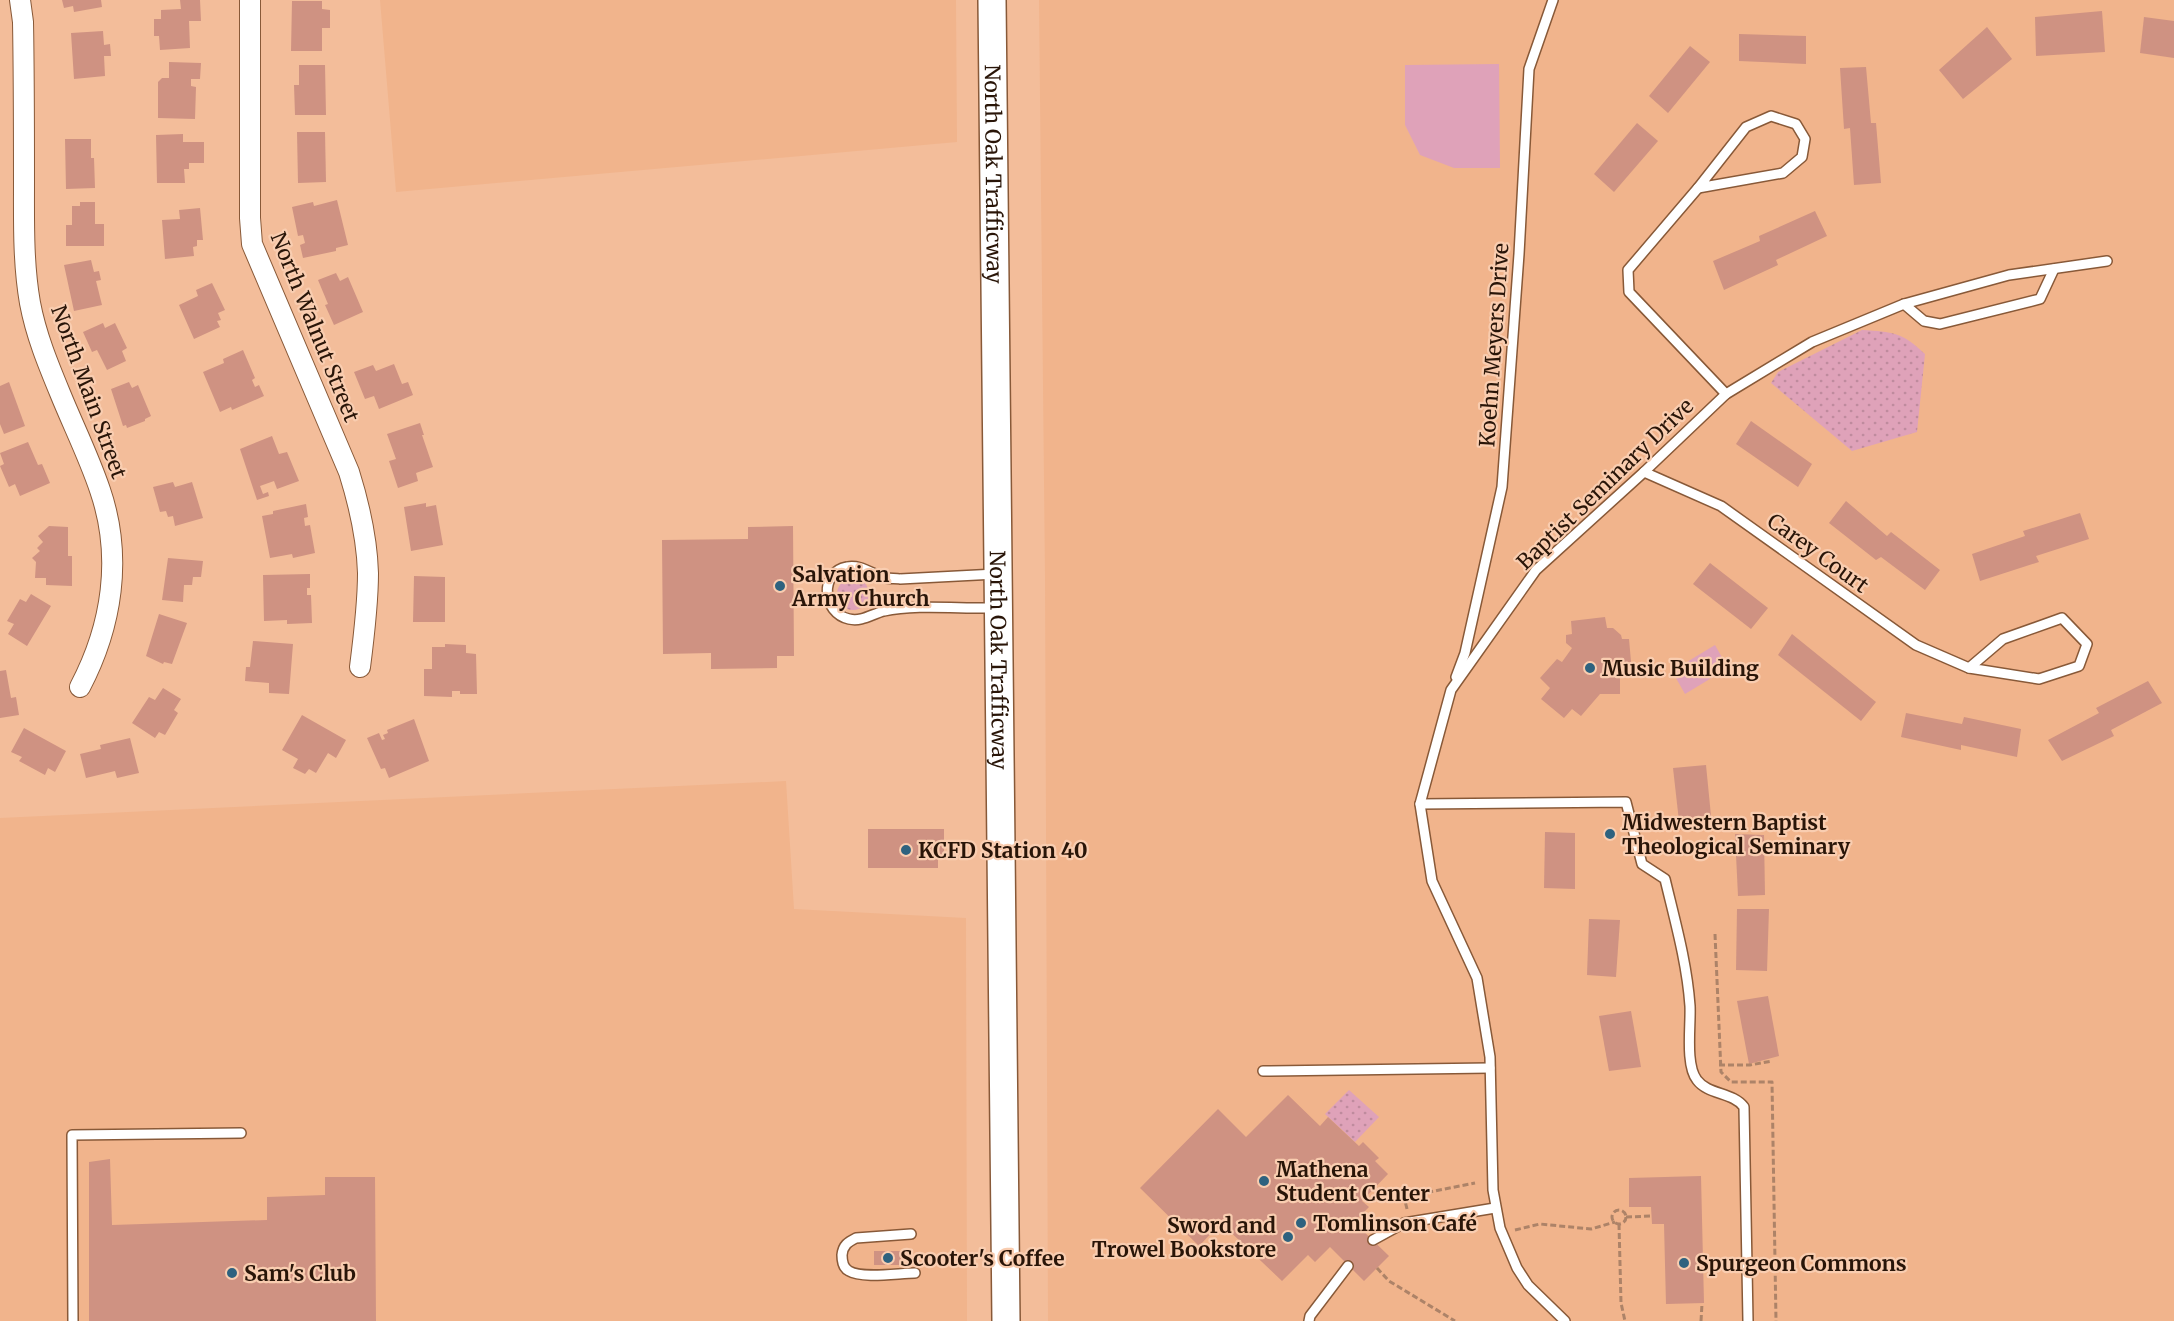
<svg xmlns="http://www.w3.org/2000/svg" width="2174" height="1321" viewBox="0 0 2174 1321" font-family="Merriweather,serif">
	<defs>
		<pattern id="park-dots" width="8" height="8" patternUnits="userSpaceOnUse" patternTransform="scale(1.5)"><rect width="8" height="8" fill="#dfa2b9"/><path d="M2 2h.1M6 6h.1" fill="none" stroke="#bf8b9e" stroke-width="1.8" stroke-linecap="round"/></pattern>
	</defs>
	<rect width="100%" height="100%" fill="#f3bd9a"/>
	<g fill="#f1b48c">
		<path d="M380,0H956L957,142L396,192Z"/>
		<path d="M1039,0H2174V1321H1048L1045,577Z"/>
		<path d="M786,781L794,909L966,918L967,1321H0V818Z"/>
	</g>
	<g fill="url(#park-dots)">
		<path d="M1862,330C1893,332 1902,332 1925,354L1917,432L1852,451L1771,383L1778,372Z"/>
		<circle cx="853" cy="594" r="16"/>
		<path d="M1349,1090L1379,1117L1355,1142L1325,1114Z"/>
	</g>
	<g fill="#dfa2b9">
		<path d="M1499,64L1500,168H1454L1420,155L1405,125V65Z"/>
		<path d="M1715,645L1728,668L1685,694L1672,671Z"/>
	</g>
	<g fill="#cf9282">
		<path d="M62,0H101L102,7L74,12L73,6L64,8Z"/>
		<path d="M180,0H200L201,21H189L190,48L160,50L159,36H154V19H161V10L181,9Z"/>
		<path d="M292,1H322V9L330,10V28H322V51H291Z"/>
		<path d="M2102,11L2105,52L2036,56L2035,17Z"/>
		<path d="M2144,17L2174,21V58L2140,53Z"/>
		<path d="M1987,27L2012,59L1963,99L1939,70Z"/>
		<path d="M103,31L104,45L110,44L111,56H104L105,76L74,79L71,33Z"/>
		<path d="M1739,34L1806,36V64L1739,61Z"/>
		<path d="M1690,46L1710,62L1668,113L1649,96Z"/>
		<path d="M169,62L201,63L200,79H191V86L196,87L195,119L158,118V82L162,78H169Z"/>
		<path d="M299,65H325L326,115H295L294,85H299Z"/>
		<path d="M1866,67L1871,123H1876L1881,183L1854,185L1850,128L1844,129L1840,68Z"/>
		<path d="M1637,123L1658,141L1614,192L1594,174Z"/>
		<path d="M297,132H325L326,182L298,183Z"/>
		<path d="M183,134V142H204V163H189V169H184L185,183H157L156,135Z"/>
		<path d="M65,139H91V158H94L95,188L66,189Z"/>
		<path d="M337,200L348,245L336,248V251L303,258L300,245L305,243L303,235L298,236L292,207L313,202L314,206Z"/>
		<path d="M80,202H95V224H104V246H66V225H72V206H80Z"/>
		<path d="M200,208L203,240H197V246L193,247L194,256L165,259L162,220L180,219L179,210Z"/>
		<path d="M1815,211L1827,236L1776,260L1778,265L1724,290L1713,261L1760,241L1759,236Z"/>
		<path d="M91,260L94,272L99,271L101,280L96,281L102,305L74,311L64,265Z"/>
		<path d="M336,273L340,281L348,277L363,312L334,325L325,305L328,304L318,280Z"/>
		<path d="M212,283L225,310L218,313L221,320L217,321L220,327L194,339L179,305L198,296L196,290Z"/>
		<path d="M103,323L105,328L115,323L127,348L122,351L126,361L107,370L97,350L92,352L83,332Z"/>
		<path d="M243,350L255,378L252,380L255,387L259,385L264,396L232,410L231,407L220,412L203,372L224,363L223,359Z"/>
		<path d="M394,364L402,384L408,382L413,395L379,409L374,396L365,399L354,372L373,365L376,371Z"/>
		<path d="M9,382L25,426L4,434L0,424V386Z"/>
		<path d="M129,382L132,388L138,385L151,416L145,419V421L127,428L126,425L123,426L111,389Z"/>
		<path d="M1751,421L1812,464L1798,487L1736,444Z"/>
		<path d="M420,423L424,435H422L433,467L416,473L418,481L398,488L389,461L396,459L387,434Z"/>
		<path d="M272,436L279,454L287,452L299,481L277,489L274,481L260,486L263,494L268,492L269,496L257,500L240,449Z"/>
		<path d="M28,442L38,465L42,464L50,483L20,496L15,484L9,487L0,466L4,464L0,453Z"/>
		<path d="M173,482L175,487L192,482L203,518L175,526L173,516L168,517L166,511L160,512L153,487Z"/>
		<path d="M1846,501L1887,536L1891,532L1940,570L1925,590L1881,557L1876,560L1829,523Z"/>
		<path d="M426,503V507L436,505L443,545L411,551L404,507Z"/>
		<path d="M306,504L308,517L304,518L305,526L310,525L315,553L293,558L292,554L270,558L262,516L273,514V511Z"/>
		<path d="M2080,513L2089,539L2036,556L2039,562L1980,581L1972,554L2025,536L2023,531Z"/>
		<path d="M49,526L68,527V556H72V586L46,585V578H35L36,562L32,558L40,551L37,548L43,542L38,536Z"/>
		<path d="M793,526L794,656H777V668L711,669V653L663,654L662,540L748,539V527Z"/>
		<path d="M168,558L203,561L201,577H193L192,585H184L183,602L162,600Z"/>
		<path d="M1710,563L1768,608L1751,629L1693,584Z"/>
		<path d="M310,574V588H307V595H311L312,623L287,624V620L264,621L263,575Z"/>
		<path d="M414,576L445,577V622H413Z"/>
		<path d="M31,594L51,606L27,646L8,634L14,624L7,621L20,599L26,602Z"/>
		<path d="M159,614L187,623L172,664L164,662L163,664L146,656Z"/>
		<path d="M1605,617L1607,628H1613L1621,635L1622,639H1629L1632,673L1620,674V694H1600L1581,716L1572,709L1564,718L1541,699L1550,688L1540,678L1557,659L1562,662L1572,648L1566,643V635L1572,634L1571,621Z"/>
		<path d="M1792,634L1876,702L1861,721L1778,655Z"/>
		<path d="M253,641L293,644L289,694L269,693V683L245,681L246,667H250Z"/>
		<path d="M445,644L466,645V653L476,654L477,694H460V691H452V697L424,696V669H432V647H445Z"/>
		<path d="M6,670L11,698L16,697L19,715L0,718V671Z"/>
		<path d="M2148,681L2162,703L2111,730L2114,736L2062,761L2048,740L2099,713L2096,708Z"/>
		<path d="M163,688L181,699L174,710L178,713L165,735L159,732L155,738L132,723L149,697L155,700Z"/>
		<path d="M1906,713L1962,724L1964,717L2021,729L2017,757L1961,745V750L1901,737Z"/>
		<path d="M302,715L346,740L336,758L328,753L316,773L309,769L305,774L293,768L298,759L282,750Z"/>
		<path d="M414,719L429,761L389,778L385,768L381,769L367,738L379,733L382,740L385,739L383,735L388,733L387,730Z"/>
		<path d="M24,728L66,751L55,772L48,768L45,775L19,761L22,757L11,752Z"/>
		<path d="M130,738L139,773L117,778L115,771L86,778L80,754L101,749L100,745Z"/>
		<path d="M1706,765L1712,826L1680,830L1673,768Z"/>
		<path d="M868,829H944V860L938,859V868H868Z"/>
		<path d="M1545,832L1575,833V889L1544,888Z"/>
		<path d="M1735,834L1764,835L1765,895L1738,896Z"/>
		<path d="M1737,909H1769L1767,971L1736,970Z"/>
		<path d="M1589,919L1620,920L1616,977L1587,975Z"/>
		<path d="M1768,996L1779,1056L1749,1064L1737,1001Z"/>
		<path d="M1631,1011L1641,1067L1609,1071L1599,1016Z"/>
		<path d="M1288,1095L1320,1126L1328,1117L1359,1146L1363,1142L1379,1158L1375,1161L1388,1174L1362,1201L1369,1207L1354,1222L1389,1256L1364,1281L1330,1247L1315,1262L1308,1255L1282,1281L1221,1223L1199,1246L1140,1188L1218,1109L1246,1137Z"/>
		<path d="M110,1159L112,1225L267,1220V1197L325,1195V1177H375L376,1321H89V1162Z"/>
		<path d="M1701,1176L1704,1303L1666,1304L1664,1224H1652L1651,1207H1629V1178Z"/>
		<rect x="874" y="1251" width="28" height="14"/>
	</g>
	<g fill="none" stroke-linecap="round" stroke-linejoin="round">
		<defs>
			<g id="lane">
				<path d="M1771,116L1796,124L1805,139L1802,157L1783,173L1698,188L1746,127Z"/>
				<path d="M1698,188L1628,270L1629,292L1726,394"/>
				<path d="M1904,304L1924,321L1940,324L2040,299L2054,269"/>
				<path d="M1644,472L1721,506L1916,645L1969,668"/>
				<path d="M995,608C961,609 916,604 884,611C872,614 862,622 849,619C822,613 819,572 847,567C861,564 873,575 886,578C891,579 896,578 900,579L996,574"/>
				<path d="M2062,618L2087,644L2079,666L2039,679L1969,668L2003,639Z"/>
				<path d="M1456,677L1465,653L1502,487L1519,254L1529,69L1553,0"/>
				<path d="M1420,804L1626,802L1642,864L1665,879C1675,921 1687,963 1690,1006C1691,1025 1685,1065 1697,1080C1708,1095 1733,1092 1744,1107L1748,1321"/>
				<path d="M1263,1071L1490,1068"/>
				<path d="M911,1234L856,1238C848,1242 843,1245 842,1255C842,1261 843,1268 849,1271C862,1279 899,1273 915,1273"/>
				<path d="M1373,1240L1404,1223L1495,1208"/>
				<path d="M73,1321L72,1135L241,1133"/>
				<path d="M1309,1321L1310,1316L1348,1266"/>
				<path d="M1565,1321L1528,1285L1517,1268L1500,1228L1493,1190L1490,1057L1477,978L1432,881L1420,804L1451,690L1536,570L1644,472L1726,394L1812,342L1904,304L2009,275L2107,261"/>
			</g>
			<g id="street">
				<path d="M20,0L23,22C24,75 24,128 24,181C24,222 23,263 30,303C36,335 48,364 60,393C73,425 89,457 100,490C123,557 112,626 80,687"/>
				<path d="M250,0V218L252,244L349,472C359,504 367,539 368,573C368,604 364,636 360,667"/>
			</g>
			<g id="secondary">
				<path id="s1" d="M992,0L1006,1321"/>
			</g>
		</defs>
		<use href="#lane" stroke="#885938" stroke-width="12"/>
		<use href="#street" stroke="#885938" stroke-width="22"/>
		<use href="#secondary" stroke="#885938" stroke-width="30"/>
		<g stroke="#ad8368" stroke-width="3" stroke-dasharray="6 3" stroke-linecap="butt">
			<path d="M1715,934L1721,1072L1731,1082H1772L1776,1321"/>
			<path d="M1719,1065H1750L1772,1061"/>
			<path d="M1407,1209L1404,1197L1475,1183"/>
			<circle cx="1619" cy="1217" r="7"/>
			<path d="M1626,1217L1652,1216"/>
			<path d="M1619,1224L1621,1303L1625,1321"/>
			<path d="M1515,1230L1540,1224L1591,1229L1615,1222"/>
			<path d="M1377,1268L1389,1281L1455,1321"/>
			<path d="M1701,1321L1702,1304"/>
		</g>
		<use href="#lane" stroke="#fff" stroke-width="9"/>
		<use href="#street" stroke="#fff" stroke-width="20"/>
		<use href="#secondary" stroke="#fff" stroke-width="27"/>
	</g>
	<g fill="#2e627f" stroke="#f9cdb0" stroke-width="2">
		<circle cx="780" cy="586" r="6"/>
		<circle cx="1590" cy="668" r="6"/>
		<circle cx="1610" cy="834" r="6"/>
		<circle cx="906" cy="850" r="6"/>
		<circle cx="1264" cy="1181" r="6"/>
		<circle cx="1301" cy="1223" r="6"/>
		<circle cx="1288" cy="1237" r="6"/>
		<circle cx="888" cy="1258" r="6"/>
		<circle cx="1684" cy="1263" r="6"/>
		<circle cx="232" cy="1273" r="6"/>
	</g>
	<g text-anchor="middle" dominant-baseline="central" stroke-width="4.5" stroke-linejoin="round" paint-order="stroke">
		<g font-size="21" fill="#291508" stroke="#f9cdb0">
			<text stroke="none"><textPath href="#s1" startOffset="174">North Oak Trafficway</textPath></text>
			<text transform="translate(315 327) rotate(68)">North Walnut Street</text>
			<text transform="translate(1494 345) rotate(-86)">Koehn Meyers Drive</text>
			<text transform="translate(89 392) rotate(70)">North Main Street</text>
			<text transform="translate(1605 484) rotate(-44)">Baptist Seminary Drive</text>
			<text transform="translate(1818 553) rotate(36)">Carey Court</text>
			<text stroke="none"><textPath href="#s1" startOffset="660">North Oak Trafficway</textPath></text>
		</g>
		<g font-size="21" font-weight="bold" fill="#291508" stroke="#f9cdb0" text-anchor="start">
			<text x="792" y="574">Salvation<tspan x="792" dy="24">Army Church</tspan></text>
			<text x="1602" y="668">Music Building</text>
			<text x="1622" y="822">Midwestern Baptist<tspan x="1622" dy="24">Theological Seminary</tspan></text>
			<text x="918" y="850">KCFD Station 40</text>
			<text x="1276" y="1169">Mathena<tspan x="1276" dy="24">Student Center</tspan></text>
			<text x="1313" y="1223">Tomlinson Café</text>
			<text x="1276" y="1225" text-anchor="end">Sword and<tspan x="1276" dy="24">Trowel Bookstore</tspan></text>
			<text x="900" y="1258">Scooter's Coffee</text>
			<text x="1696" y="1263">Spurgeon Commons</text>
			<text x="244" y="1273">Sam's Club</text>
		</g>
	</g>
</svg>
